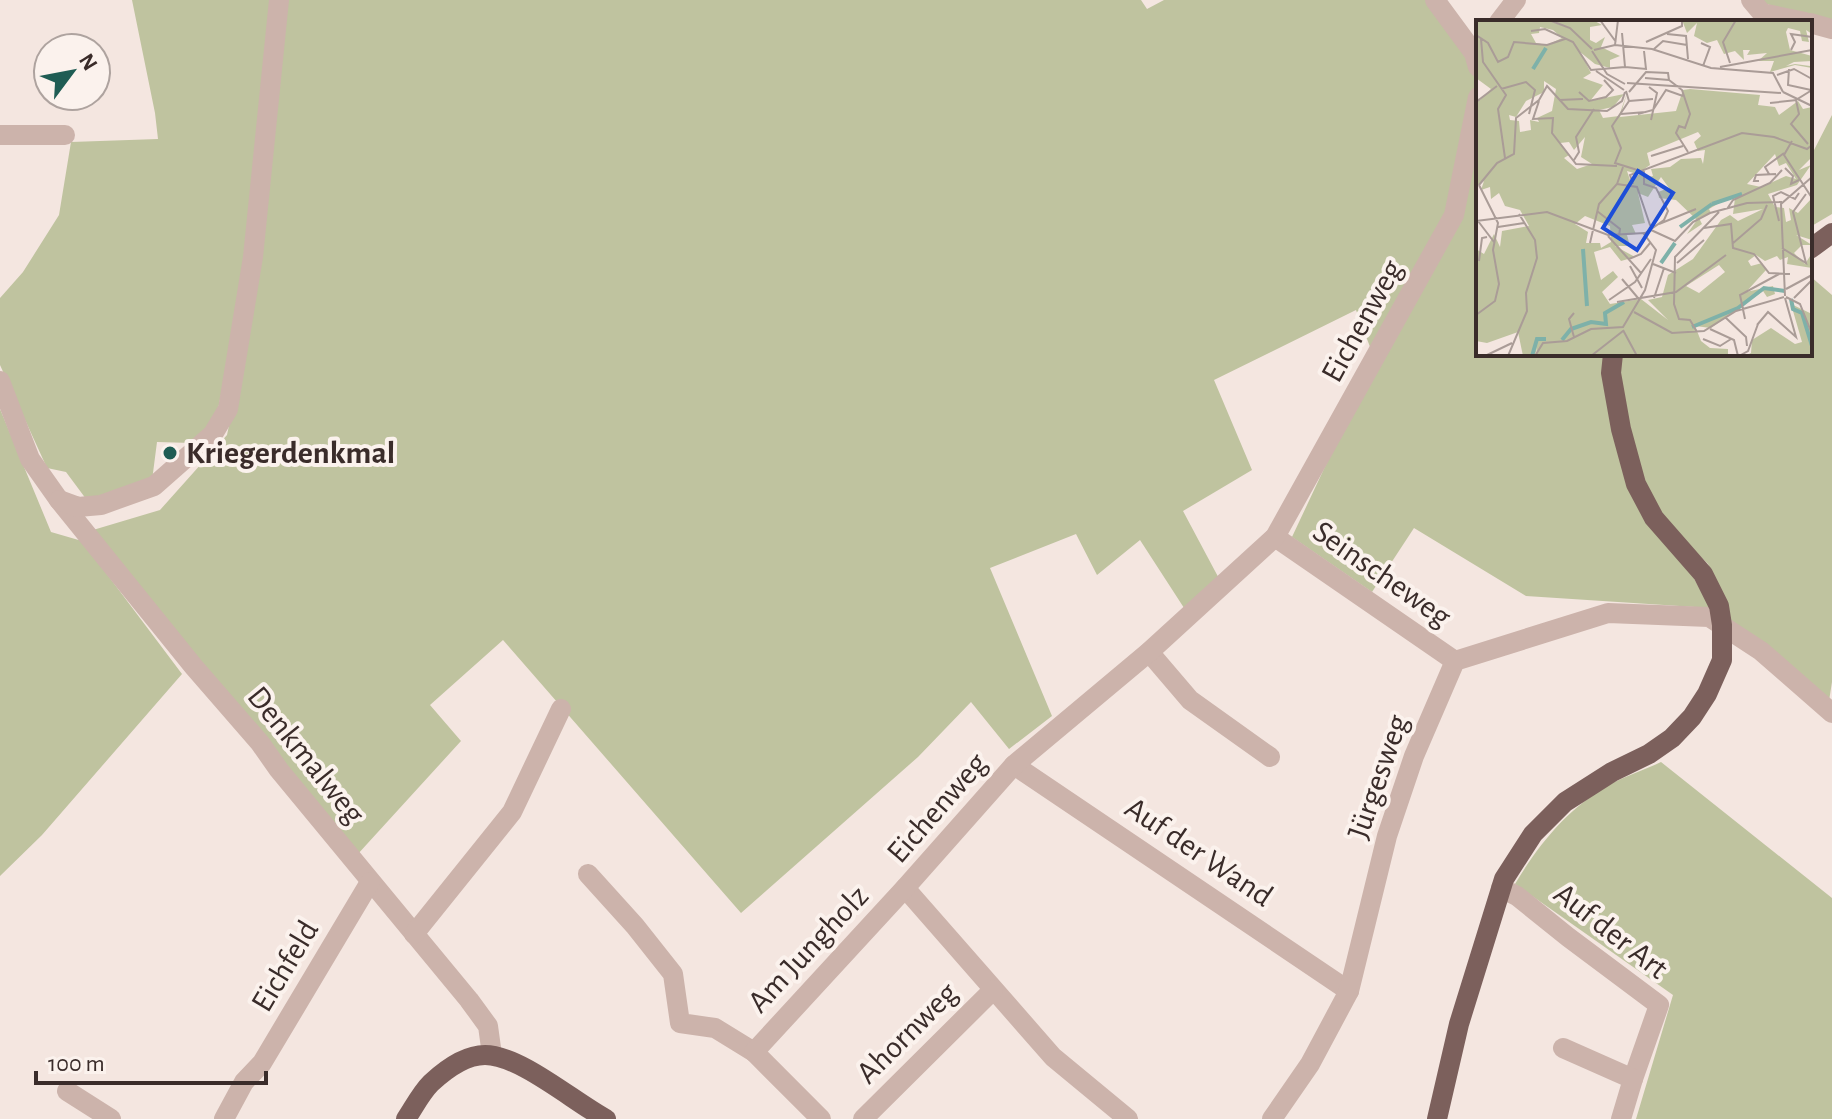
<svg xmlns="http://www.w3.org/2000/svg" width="1832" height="1119" viewBox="0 0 1832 1119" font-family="'Alegreya Sans',sans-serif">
	<rect width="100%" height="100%" fill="#f4e6e0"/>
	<g fill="#bfc39f">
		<path d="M132,0H271L242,291L213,434L192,443L157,442L150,496L95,511L66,472L47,468L0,365V298L23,272L59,215L71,142L158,139L155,113Z"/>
		<path d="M286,0H1141L1147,9L1164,0H1439L1478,53V354H1606L1613,427L1710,608L1526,596L1414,528L1372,592L1292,537L1375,360L1356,310L1214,380L1252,470L1183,511L1223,586L1186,611L1140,540L1097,575L1076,534L990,568L1052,716L1009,749L971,702L918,757L741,913L503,640L430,705L461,741L357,855L93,530L160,510L227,435L253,310Z"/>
		<path d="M1755,0H1832V26Z"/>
		<path d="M1832,115V214L1810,227V151L1813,152Z"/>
		<path d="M1810,276L1832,295V682L1829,701L1730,622L1726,604L1708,564L1661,518L1642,482L1621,387L1620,354H1810Z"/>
		<path d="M0,409L51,532L82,541L182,674L42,835L0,876Z"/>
		<path d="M1661,762L1832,898V1119H1636L1673,995L1515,884C1539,844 1568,808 1609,785C1625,776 1644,770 1661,762Z"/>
	</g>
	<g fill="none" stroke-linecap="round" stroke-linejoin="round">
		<g stroke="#ccb3ab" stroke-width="20">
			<path d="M1435,0L1474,53L1478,67"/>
			<path d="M1751,0L1762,13L1805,22"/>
			<path d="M1499,22L1516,0"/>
			<path d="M1810,23L1832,29"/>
			<path d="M0,135H65"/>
			<path d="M0,381L30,459L59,500L194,667L260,743L279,770L469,1000L488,1026L492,1055"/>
			<path d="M59,500L78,507L101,505L154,486L213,434L228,409L253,257L279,0"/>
			<path d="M1275,537L1455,661"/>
			<path d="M1149,652L1190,700L1270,757"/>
			<path d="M1014,765L1349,991"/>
			<path d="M588,874L635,926L673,974L680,1023L715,1028L754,1052"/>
			<path d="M905,888L1053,1057L1128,1119"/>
			<path d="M1501,888L1517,896L1568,937L1659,1005L1633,1079"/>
			<path d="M414,934L512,812L561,709"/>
			<path d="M1563,1048L1633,1079L1621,1119"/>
			<path d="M67,1091L111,1119"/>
			<path d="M224,1119L244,1082L262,1063L370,882"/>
			<path d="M821,1119L754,1052L905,888L1014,765L1149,652L1275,537L1454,215L1478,97"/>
			<path d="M863,1119L993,990"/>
			<path d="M1272,1119L1310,1064L1349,991L1387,836L1414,756L1455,661L1608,613L1709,617L1761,651L1832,713"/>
		</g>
		<g stroke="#7c605c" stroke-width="20">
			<path d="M1810,249L1832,233"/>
			<path d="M406,1119C414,1107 421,1093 431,1083C445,1070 465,1055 485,1055C520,1055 574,1102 606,1119"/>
			<path d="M1437,1119L1459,1024L1504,879L1533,834L1565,802L1612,772L1649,754L1672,738L1692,717L1707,694L1722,660V625L1719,606L1703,574L1654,518L1636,484L1621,429L1611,373L1613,354"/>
		</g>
	</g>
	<circle fill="#1f5d54" stroke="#fbf2ed" stroke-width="3" cx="170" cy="453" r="8"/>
	<g text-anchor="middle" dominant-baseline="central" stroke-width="8" stroke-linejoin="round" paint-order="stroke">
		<g font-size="32" fill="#3a2c2a" stroke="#fbf2ed">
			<text transform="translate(1362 321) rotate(-61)">Eichenweg</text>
			<text transform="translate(1382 574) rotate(35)">Seinscheweg</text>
			<text transform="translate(306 755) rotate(51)">Denkmalweg</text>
			<text transform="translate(1378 777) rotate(-71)">Jürgesweg</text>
			<text transform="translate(937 808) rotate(-49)">Eichenweg</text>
			<text transform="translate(1199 852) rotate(34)">Auf der Wand</text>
			<text transform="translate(1611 931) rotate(38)">Auf der Art</text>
			<text transform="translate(808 949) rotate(-47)">Am Jungholz</text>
			<text transform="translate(285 966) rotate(-59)">Eichfeld</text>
			<text transform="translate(907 1033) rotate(-45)">Ahornweg</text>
		</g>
		<g font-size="32" font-weight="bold" fill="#3a2c2a" stroke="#fbf2ed" text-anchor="start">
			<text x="186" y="453">Kriegerdenkmal</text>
		</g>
	</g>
	<g transform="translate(1476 20)">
		<rect width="336" height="336" fill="#f4e6e0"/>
		<path d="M0,0H71L93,8L75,0H117L126,5L114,7V20L120,23L129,17L125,27L144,36L134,40V48L119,44L104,32L115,53L107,58L127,65L114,81L148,74L137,87L123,90L127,98L143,96L151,73L144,97L200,91L207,70L214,69L284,75L282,85L299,87L303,95L322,81L327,89L336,87V137L323,150L335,145L321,165L292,174L299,187L308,188L310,202L315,200L313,188L322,193L336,178V220L320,215L336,225H326L318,233L329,244L336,233V248L311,244L312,237L304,240L301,236L289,241L280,235L272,241L275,246L286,243L290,250L270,272L297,266L299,274L291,277L287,271L235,308L219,306L225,321L234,328L252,329V336H60L61,327L59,336H47L42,312L11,323L0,321V229L8,234L18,214L24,227L26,211L53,206L44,190L29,186L23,173L15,179L14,167L5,170L8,161L0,167V77L4,80L15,69L0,58ZM64,7L77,10L86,18L71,25L60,23L55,14L63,13ZM68,61L80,69L76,91L61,98L63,102L54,100L55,110L44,112L43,101L34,100L33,95L40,97L50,81L68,72ZM222,112L225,116L218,122L222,131L229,130L227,144L225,138L205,139L194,147L175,149L177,156L169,158L165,152L155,163L151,151L161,154L174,145L171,133ZM109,117L105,137L116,144L101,149L88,138L93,135L84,123L93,122L98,130ZM299,134L303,146L310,143L320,159L310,156L285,167L271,164ZM185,157L193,168L182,172L183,178L200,180L221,200L211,214L226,204L223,198L235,193L233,189L252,178H259L257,194L287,189L262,201L254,195L245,200L217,239L192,255L186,277L172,280L192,300L165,279L134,284L126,272L142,257L137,251L125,260L118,232L134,227L145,241L159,237L139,226H154L151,215L160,214L156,205L169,203L162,173L172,177ZM109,196L134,206L135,222L125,228L124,223H110L112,212L99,204ZM243,245L249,252L223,273L210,266ZM206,0H336V14L330,10L333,22L326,21L324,11L312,8L310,12L314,30L336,36V41L318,42L310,46L319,44L334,46L336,43V48L319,45L294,52L298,41H282L291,33L271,35L274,30H267L268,40L259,31L248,34L241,20L231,23L218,16L221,3L211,13ZM315,284L336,294V336H269L275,333L276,320L295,308L319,324L326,322Z" fill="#bfc39f" fill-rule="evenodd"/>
		<path fill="none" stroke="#7eb1a9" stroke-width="4" d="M57,49L70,28M236,184L266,174M204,207L236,184M107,229L111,286M185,243L199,223M315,279L317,289L326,293L336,326M216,307L262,288L288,268L309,271M86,320L95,309L115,302L130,304L129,293L148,282M56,336L61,319H70"/>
		<path fill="none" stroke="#aa9c97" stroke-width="2" d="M73,0L94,8L116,29M124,0L140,22M55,11L69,9L97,22L115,50L149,47M146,13L149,47M191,14L210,16L212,39M0,15L12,23L22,42L32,37L38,22L71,25L89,19M5,19L7,42L30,75L22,89L29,138M170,22L206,6V0M225,23L234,27L227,46M139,25L142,0M178,29L187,21L211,25M118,30L139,25L176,29L235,48L297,53L307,72M315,30L319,22L315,14L336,17M116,31L131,54L149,64M254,43L247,22L260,0M149,47L170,49L168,31M244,47L336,30M313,49L312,65L335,70M120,51L148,70M301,55L318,49L336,59M169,58L193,60L206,70L214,94L209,108L203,106L200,113L212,132M151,63L305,73M173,67L181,73L175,100M25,69L50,62L59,70L53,94M103,72L113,81L130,77L137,70L128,60M153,72L170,52L192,53L193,60M307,72L336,86M83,80L107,79M63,81L57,99L77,98L76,113L100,144L141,146M153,81L177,79M0,82L21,66M294,83L321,80M145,94L170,92M162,94L177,90L190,70L207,76M316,121L308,135L336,178M332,124L315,104L323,94L320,80L336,70M175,136L207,126M98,140L103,132L100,117L118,89M309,148L317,156L315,164L323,160M293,154L289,147L308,133M283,161H278L280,155L300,154M141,164L161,167L174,205L179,206M157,164L154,155L266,113L298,117L331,129L336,125M3,165L21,143L38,134L40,98L63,80L71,66L92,89L131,91L146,81L149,72M251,189L257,180L294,163L306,150M121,191L144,209L143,216M0,201L71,192L132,215L169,213M2,201L18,222M303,201L297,176L305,172L319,179L323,173M183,204L220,189M22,207L48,203M228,208L255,204L257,228L278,234L293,253L314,254M175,210L199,221L217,202L234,193L271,183L306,182M132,216L165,253M114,223L123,184L141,164L147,147M256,224L285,199L291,185M306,228L330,243L317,192L330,174M153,239L165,234L174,223M3,241L6,218L11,217M201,243L228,220M177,244L200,253M154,246L166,268M146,259L162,278M310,269L336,255M309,276L305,184L336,157M310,277L324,284L336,314M178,278L188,248M318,278L336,260M133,280L159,262L175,239M141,282L200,272L250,235M158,292L196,313L228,311L260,291L308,277M98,293L93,299L98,317M0,295L19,281L23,264L17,230L22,203L3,165M250,298L270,317L271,326M269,299L264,275L303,254M281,305L292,292L320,317L309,278M234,309L258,320L262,336M147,310L161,336M221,312L214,300L203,299L198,284L199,237L243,192M227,319L244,326L255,319M11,335L36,323M32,336L51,291L50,273L61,238L59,220L43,194M59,336L67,323L91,321L115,309L147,307L169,270L180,230L168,214L188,200L192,191L180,168L168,164V152L139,143L145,128L136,106L153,81L150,71M115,336L147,311M263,336L272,331L282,304"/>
		<path fill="#1d4ed8" fill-opacity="0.15" stroke="#1d4ed8" stroke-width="4" d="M162,151L197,173L161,230L127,208Z"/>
		<rect width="336" height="336" fill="none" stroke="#3a2c2a" stroke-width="4"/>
	</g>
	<g transform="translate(72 72) rotate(58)"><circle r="38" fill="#fbf2ed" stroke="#aea39f" stroke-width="2"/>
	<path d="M0-6L14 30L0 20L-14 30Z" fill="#1f5d54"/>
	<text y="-12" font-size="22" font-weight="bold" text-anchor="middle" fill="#3a2c2a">N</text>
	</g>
	<path d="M36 1071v12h230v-12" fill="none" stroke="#3a2c2a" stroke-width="4"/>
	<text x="48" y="1071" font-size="24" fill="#3a2c2a" stroke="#fbf2ed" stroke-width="6" paint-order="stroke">100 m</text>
</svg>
